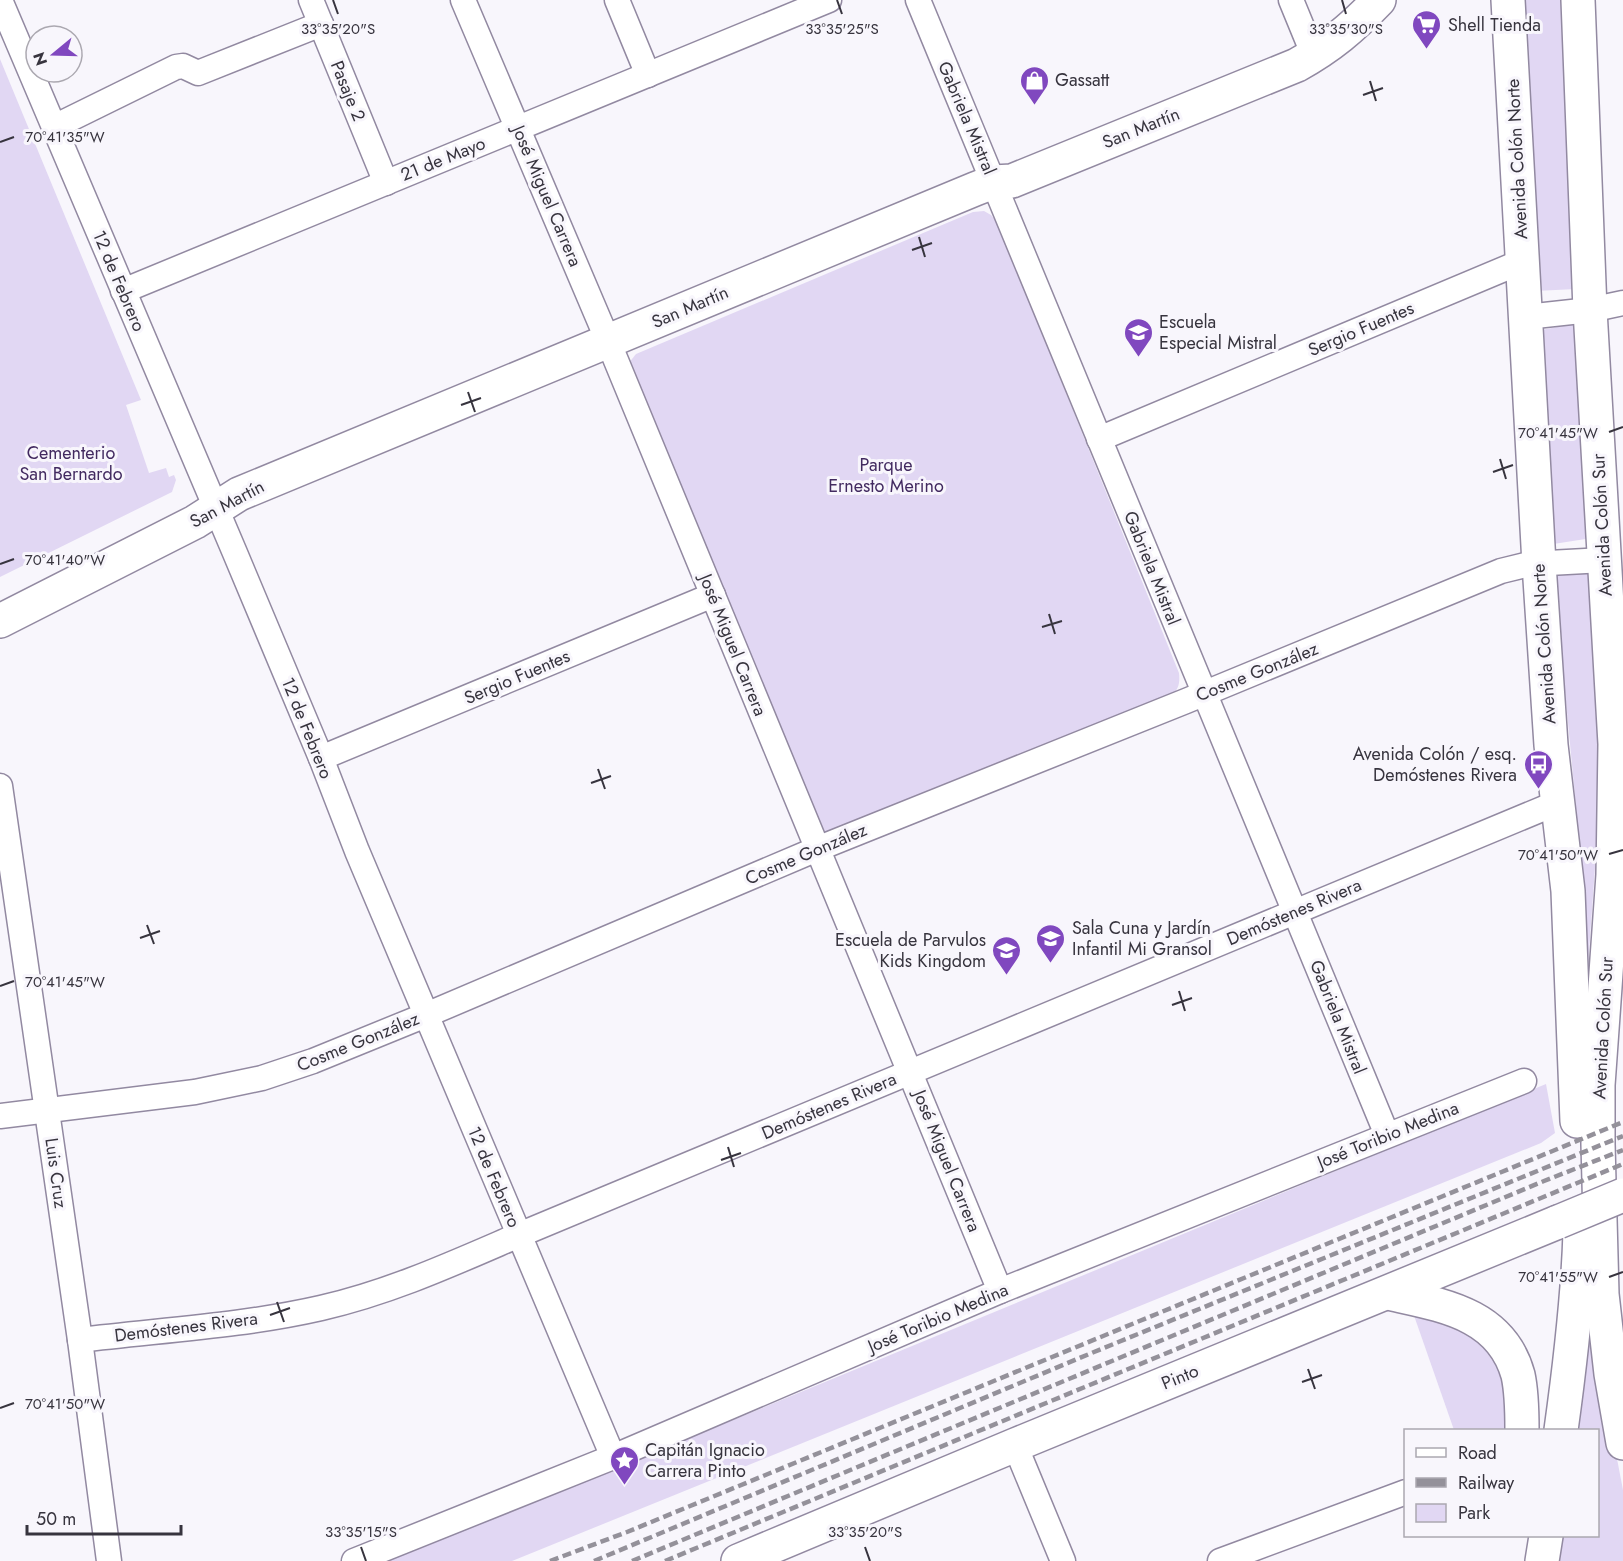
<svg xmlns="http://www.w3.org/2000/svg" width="1623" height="1561" viewBox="0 0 1623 1561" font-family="Jost,sans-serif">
	<rect width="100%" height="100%" fill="#f8f6fc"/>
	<g fill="#e1d7f3">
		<path d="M1524,0H1567L1576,289L1535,291Z"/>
		<path d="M0,59L141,400L126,405L149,473L166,468L169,477L174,475L176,480L172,492L0,577Z"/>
		<path d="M984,211L991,215L997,222L1179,673C1180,682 1179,689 1172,695L830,835L822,833L628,364L636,354L973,212Z"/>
		<path d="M1578,323L1592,538L1547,545L1536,331Z"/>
		<path d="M1593,572L1601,785L1586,992L1576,807L1554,575Z"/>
		<path d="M1546,1084L1555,1133L1541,1143L517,1559L512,1561H386L600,1475Z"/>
		<path d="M1411,1307L1494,1344L1510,1378L1513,1430H1454Z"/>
		<path d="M1589,1313L1623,1490V1561H1554L1558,1536H1598V1430H1572Z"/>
	</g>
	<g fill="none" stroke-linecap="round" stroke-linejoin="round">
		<defs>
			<g id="street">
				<path d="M0,0L235,553L321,758L357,851L613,1457"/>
				<path d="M311,0L386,183"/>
				<path d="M463,0L608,341L1000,1291"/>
				<path d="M617,0L648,75"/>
				<path d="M918,0L1387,1135"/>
				<path d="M1291,0L1314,56"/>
				<path d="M54,127L176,67L183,66L198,73L321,24"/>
				<path d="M123,291L829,0"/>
				<path d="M1526,317L1590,310L1623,303"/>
				<path d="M1099,439L1523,261"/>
				<path d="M321,758L713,595"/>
				<path d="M0,786L80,1340L109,1561"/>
				<path d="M0,1116L195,1092L262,1078L313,1061L426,1015L817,849L1186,701L1501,571L1530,564L1604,560"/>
				<path d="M80,1340C161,1330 242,1326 321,1308C391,1292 454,1263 519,1235L1559,802"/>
				<path d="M1015,1445L1063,1561"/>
				<path d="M354,1561L613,1457L1000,1291L1524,1081"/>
				<path d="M1220,1561L1406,1492"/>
			</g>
			<path id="secondary" d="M0,621L195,522L239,494L975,189L993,182L1012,181L1297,65C1331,46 1352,28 1379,0"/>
			<g id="primary">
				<path d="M1508,0L1539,564L1551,745L1568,891L1577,1121"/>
				<path d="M1578,0L1590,310L1615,744L1613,875L1598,1085V1144L1602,1294L1611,1374L1623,1443"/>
				<path d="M1388,1293C1441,1305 1501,1313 1518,1375C1522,1393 1522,1412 1522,1430"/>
				<path d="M1561,1430C1570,1365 1578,1299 1580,1232"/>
				<path d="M738,1561L1015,1445L1558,1222"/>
				<path d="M1542,1561L1546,1536"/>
			</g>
		</defs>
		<use href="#street" stroke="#9289a1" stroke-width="27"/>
		<use href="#secondary" stroke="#9289a1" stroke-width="36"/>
		<use href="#primary" stroke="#9289a1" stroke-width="36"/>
		<use href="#street" stroke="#fff" stroke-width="24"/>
		<use href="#secondary" stroke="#fff" stroke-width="33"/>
		<use href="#primary" stroke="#fff" stroke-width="33"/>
		<g stroke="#94919a" stroke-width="4.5" stroke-dasharray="9 4.5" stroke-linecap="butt">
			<path d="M550,1561L627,1532L1623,1122"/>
			<path d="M594,1561L1094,1352L1623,1136"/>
			<path d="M632,1561L1544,1181L1623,1150"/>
			<path d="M665,1561L1623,1164"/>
		</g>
		<defs>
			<path id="primary-bridge" d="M1558,1222L1623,1195"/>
		</defs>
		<use href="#primary-bridge" stroke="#9289a1" stroke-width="36" stroke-linecap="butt"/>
		<use href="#primary-bridge" stroke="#fff" stroke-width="33"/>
	</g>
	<path fill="none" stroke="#37343e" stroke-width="2" d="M333,0L338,14M837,0L842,14M1342,0L1346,14M1370,81L1376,101M1363,95L1383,88M0,142L14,137M919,237L925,257M912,250L932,243M468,392L475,412M461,405L481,398M1609,432L1623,427M1500,459L1506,479M1493,472L1513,465M0,564L14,559M1049,614L1055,634M1042,627L1062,621M598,769L605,789M591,783L611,776M1609,854L1623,850M147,925L154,944M140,938L160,931M0,986L14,981M1179,991L1185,1011M1172,1005L1192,998M728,1147L734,1167M721,1160L741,1153M1609,1277L1623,1272M277,1302L284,1322M270,1315L290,1308M1308,1369L1315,1389M1302,1382L1322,1375M0,1408L14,1403M361,1547L366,1561M865,1547L870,1561"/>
	<defs>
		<symbol id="supermarket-pin" viewBox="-11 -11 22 30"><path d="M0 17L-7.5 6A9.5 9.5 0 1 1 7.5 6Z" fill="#8048bf" stroke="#f8f6fc"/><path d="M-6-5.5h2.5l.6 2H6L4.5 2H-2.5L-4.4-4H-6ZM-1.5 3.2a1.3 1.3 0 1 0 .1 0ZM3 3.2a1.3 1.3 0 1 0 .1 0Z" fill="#fff"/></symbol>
		<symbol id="shop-pin" viewBox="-11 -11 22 30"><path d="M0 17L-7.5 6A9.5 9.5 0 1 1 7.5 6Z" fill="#8048bf" stroke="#f8f6fc"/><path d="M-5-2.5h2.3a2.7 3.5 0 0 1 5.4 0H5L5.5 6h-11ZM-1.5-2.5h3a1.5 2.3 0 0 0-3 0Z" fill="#fff"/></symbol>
		<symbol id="school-pin" viewBox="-11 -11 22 30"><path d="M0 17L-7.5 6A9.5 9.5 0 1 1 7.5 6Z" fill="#8048bf" stroke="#f8f6fc"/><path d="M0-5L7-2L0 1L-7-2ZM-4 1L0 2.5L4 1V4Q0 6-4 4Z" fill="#fff"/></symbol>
		<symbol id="bus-pin" viewBox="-11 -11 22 30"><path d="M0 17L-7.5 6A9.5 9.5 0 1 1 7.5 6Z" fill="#8048bf" stroke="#f8f6fc"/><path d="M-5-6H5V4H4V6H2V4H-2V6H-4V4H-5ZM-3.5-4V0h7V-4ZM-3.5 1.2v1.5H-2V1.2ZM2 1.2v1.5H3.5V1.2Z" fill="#fff"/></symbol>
		<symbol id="sight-pin" viewBox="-11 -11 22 30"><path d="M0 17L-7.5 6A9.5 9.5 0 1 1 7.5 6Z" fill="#8048bf" stroke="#f8f6fc"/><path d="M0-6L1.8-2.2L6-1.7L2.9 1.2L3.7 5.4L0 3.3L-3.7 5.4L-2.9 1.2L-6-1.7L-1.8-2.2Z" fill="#fff"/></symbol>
	</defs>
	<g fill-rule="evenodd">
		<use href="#supermarket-pin" x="1410" y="8" width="33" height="45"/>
		<use href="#shop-pin" x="1018" y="64" width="33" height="45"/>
		<use href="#school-pin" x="1122" y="316" width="33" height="45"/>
		<use href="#bus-pin" x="1522" y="748" width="33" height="45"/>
		<use href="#school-pin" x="1034" y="922" width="33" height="45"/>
		<use href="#school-pin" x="990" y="934" width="33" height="45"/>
		<use href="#sight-pin" x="608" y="1444" width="33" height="45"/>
	</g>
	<g text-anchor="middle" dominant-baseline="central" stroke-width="6" stroke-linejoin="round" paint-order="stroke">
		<g font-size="18" fill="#37343e" stroke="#f8f6fc" text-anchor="start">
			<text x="1448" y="25">Shell Tienda</text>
			<text x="1055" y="80">Gassatt</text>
			<text x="1159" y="322">Escuela<tspan x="1159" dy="21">Especial Mistral</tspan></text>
			<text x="1517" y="754" text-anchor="end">Avenida Colón / esq.<tspan x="1517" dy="21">Demóstenes Rivera</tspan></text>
			<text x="1072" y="928">Sala Cuna y Jardín<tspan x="1072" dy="21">Infantil Mi Gransol</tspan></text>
			<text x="986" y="940" text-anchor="end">Escuela de Parvulos<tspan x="986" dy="21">Kids Kingdom</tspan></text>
			<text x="645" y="1450">Capitán Ignacio<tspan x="645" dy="21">Carrera Pinto</tspan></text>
		</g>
		<g font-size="18" fill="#37343e" stroke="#f8f6fc">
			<text transform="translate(348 91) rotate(68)">Pasaje 2</text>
			<text transform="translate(967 118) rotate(67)">Gabriela Mistral</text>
			<text transform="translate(1141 128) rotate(-22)">San Martín</text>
			<text transform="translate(443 159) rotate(-22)">21 de Mayo</text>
			<text transform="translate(1517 159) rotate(-93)">Avenida Colón Norte</text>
			<text transform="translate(547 196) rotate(67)">José Miguel Carrera</text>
			<text transform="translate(119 281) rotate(67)">12 de Febrero</text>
			<text transform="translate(690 307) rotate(-23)">San Martín</text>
			<text transform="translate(1361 329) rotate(-23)">Sergio Fuentes</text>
			<text transform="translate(227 504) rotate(-28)">San Martín</text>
			<text transform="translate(1602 525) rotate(-93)">Avenida Colón Sur</text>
			<text transform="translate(1152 568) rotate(68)">Gabriela Mistral</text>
			<text transform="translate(1544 644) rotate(-94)">Avenida Colón Norte</text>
			<text transform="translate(733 645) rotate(68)">José Miguel Carrera</text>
			<text transform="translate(1257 672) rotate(-22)">Cosme González</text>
			<text transform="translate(517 677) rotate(-23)">Sergio Fuentes</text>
			<text transform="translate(307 728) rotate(68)">12 de Febrero</text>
			<text transform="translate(806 854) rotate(-23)">Cosme González</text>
			<text transform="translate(1294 912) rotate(-23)">Demóstenes Rivera</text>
			<text transform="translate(1338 1017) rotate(68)">Gabriela Mistral</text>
			<text transform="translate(1603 1028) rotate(-87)">Avenida Colón Sur</text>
			<text transform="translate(358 1042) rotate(-22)">Cosme González</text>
			<text transform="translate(829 1106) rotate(-23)">Demóstenes Rivera</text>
			<text transform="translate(1388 1135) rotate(-22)">José Toribio Medina</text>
			<text transform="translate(947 1161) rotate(68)">José Miguel Carrera</text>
			<text transform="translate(56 1173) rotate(82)">Luis Cruz</text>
			<text transform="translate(494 1177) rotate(67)">12 de Febrero</text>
			<text transform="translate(938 1318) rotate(-23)">José Toribio Medina</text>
			<text transform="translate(186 1327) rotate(-7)">Demóstenes Rivera</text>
			<text transform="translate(1180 1377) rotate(-22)">Pinto</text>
		</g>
		<g font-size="18" fill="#422a60" stroke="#f8f6fc">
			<text x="71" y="453">Cementerio<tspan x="71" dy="21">San Bernardo</tspan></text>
			<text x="886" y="465">Parque<tspan x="886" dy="21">Ernesto Merino</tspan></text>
		</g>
	</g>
	<g font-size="15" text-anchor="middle" fill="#37343e" stroke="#f8f6fc" stroke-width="6" stroke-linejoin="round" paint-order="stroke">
		<text x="338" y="34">33°35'20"S</text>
		<text x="842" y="34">33°35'25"S</text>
		<text x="1346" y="34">33°35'30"S</text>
		<text x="65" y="142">70°41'35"W</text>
		<text x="1558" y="438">70°41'45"W</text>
		<text x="65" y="565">70°41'40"W</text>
		<text x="1558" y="860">70°41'50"W</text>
		<text x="65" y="987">70°41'45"W</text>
		<text x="1558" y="1282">70°41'55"W</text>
		<text x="65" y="1409">70°41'50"W</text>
		<text x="361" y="1537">33°35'15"S</text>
		<text x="865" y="1537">33°35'20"S</text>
	</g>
	<rect x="1404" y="1429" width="195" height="108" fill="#f8f6fc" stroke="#aba8b0" stroke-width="1.5"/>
	<rect x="1416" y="1448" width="30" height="9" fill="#ffffff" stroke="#aba8b0" stroke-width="1.5"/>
	<text x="1458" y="1459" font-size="18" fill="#37343e">Road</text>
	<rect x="1416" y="1478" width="30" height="9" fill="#94919a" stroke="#aba8b0" stroke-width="1.5"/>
	<text x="1458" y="1489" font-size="18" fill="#37343e">Railway</text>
	<rect x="1416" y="1504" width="30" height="18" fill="#e1d7f3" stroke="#aba8b0" stroke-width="1.5"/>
	<text x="1458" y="1519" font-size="18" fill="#37343e">Park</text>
	<g transform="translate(54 54) rotate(251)"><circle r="28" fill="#f8f6fc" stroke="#aba8b0" stroke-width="1.5"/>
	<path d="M0-4.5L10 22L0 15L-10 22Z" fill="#8048bf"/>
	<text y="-9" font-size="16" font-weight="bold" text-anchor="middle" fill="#37343e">N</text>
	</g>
	<path d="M27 1525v9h154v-9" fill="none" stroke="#37343e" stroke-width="3"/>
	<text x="36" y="1525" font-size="18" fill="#37343e" stroke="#f8f6fc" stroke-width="4.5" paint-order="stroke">50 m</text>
</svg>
